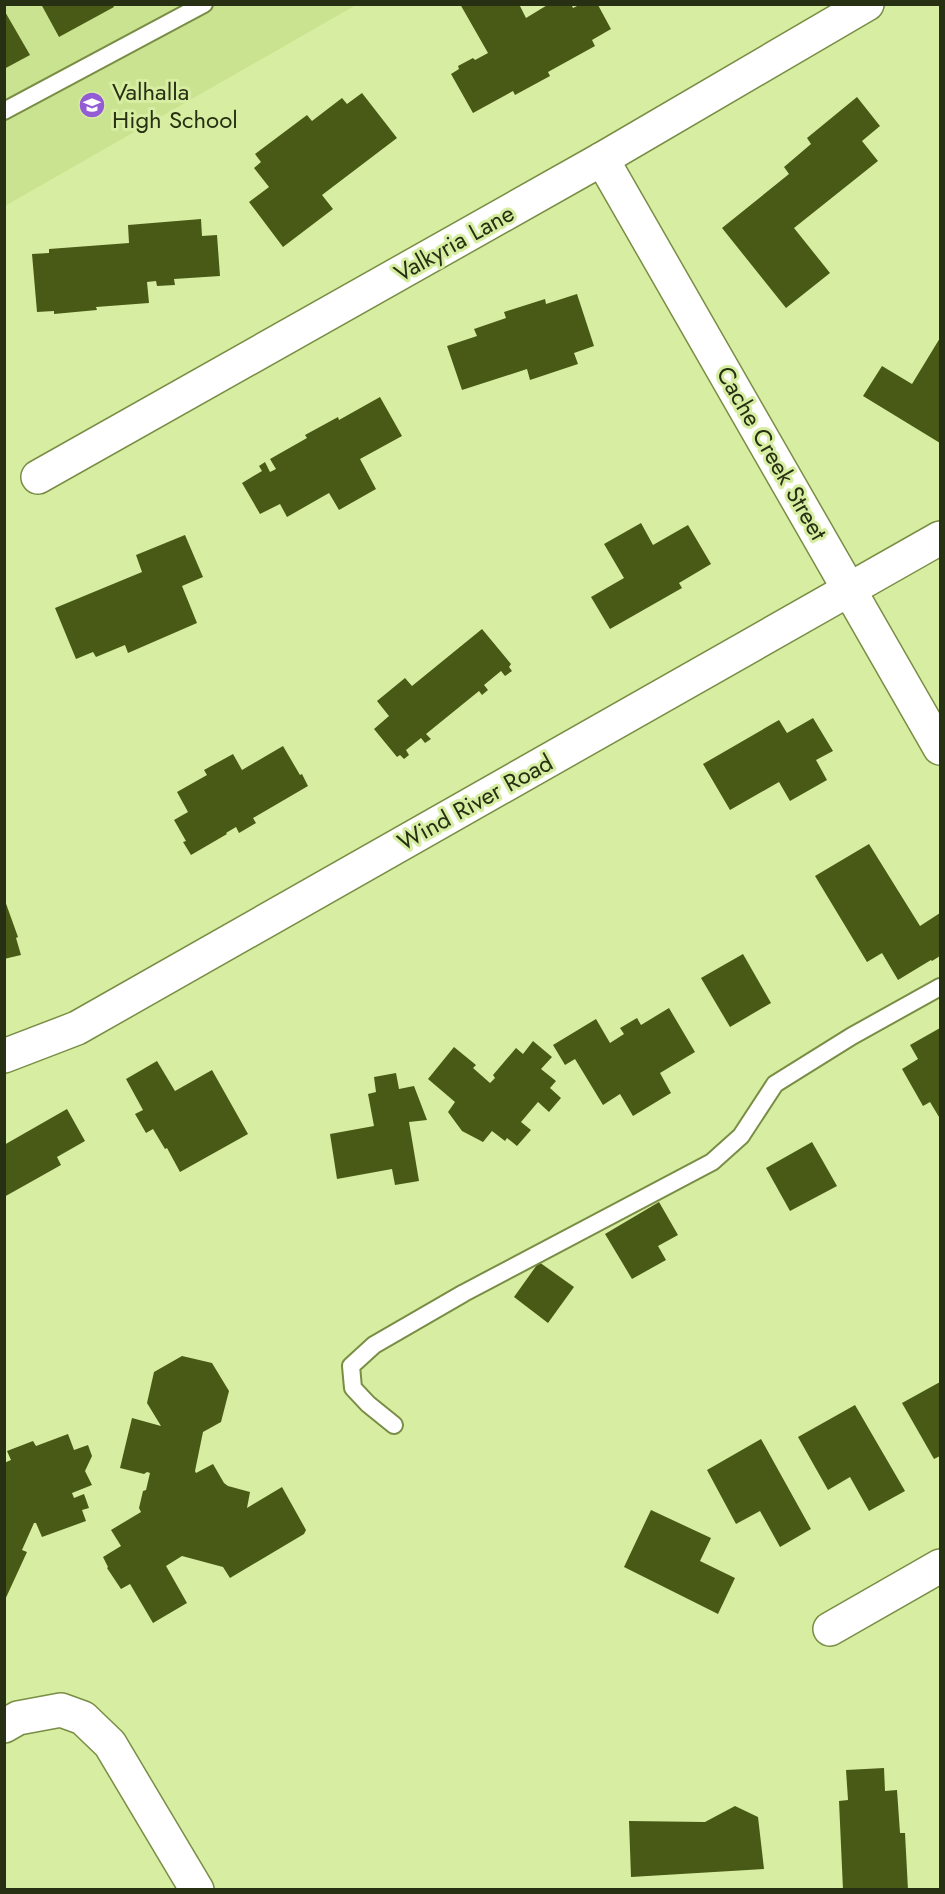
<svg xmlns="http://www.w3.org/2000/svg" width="945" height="1894" viewBox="0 0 945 1894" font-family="Jost,sans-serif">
	<rect width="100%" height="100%" fill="#d7eea2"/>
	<path fill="#cae390" d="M5,5H356L5,206Z"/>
	<g fill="#495a16">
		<path d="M41,4H112L114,7L59,37Z"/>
		<path d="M460,4H519L526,18L549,4H571L573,8L579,5H598L611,29L592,40L595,46L548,72L550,76L515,95L513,91L473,113L451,74L459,69L458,66L473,58L475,60L488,53Z"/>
		<path d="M4,10L30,55L4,69Z"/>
		<path d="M362,93L397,138L322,195L333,209L283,247L249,202L269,187L254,168L261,162L255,154L307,115L312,121L342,98L347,104Z"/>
		<path d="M857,97L880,126L862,141L878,161L794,228L830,273L786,308L722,228L789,174L784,167L811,144L807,138Z"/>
		<path d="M201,219L202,236L217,235L220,276L174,279L175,285L157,286L156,281L147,282L149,303L96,307L97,310L54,314V311L37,312L32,254L49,253V249L129,243L128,225Z"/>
		<path d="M577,294L594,346L574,353L578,364L530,380L527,369L462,390L447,346L477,336L474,329L506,318L504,312L545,299L546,304Z"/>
		<path d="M940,338V443L863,396L882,366L912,384Z"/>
		<path d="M380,397L402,436L360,459L376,489L339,510L329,493L287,517L280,504L260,514L242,483L262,471L259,466L265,462L270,472L276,469L270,459L307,438L305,435L338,417L339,420Z"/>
		<path d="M641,523L653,545L688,525L711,564L679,583L682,588L610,629L591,597L624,578L604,544Z"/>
		<path d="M185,535L203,577L182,586L197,623L128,653L125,645L96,657L93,652L76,659L55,608L142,572L136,555Z"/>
		<path d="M482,629L511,664L509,667L512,671L505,676L501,671L484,685L488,690L482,695L479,691L426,734L431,739L425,743L421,738L406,750L409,755L404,759L400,755L397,757L374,729L389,716L377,701L405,678L412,686Z"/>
		<path d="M813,718L833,751L816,760L827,780L790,801L779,782L730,810L703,764L779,720L787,733Z"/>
		<path d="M283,746L300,775L302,774L308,786L253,818L256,823L239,833L236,827L226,833L227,834L191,855L183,842L186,841L174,820L188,812L177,792L207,775L204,770L233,754L242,770Z"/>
		<path d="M869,844L920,926L940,913V956L932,961L931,960L898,980L882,953L867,962L815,876Z"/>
		<path d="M4,898L18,937L16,938L21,955L4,959Z"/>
		<path d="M743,954L771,1003L730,1027L701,978Z"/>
		<path d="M669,1008L695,1052L660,1073L671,1093L633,1116L620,1094L603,1105L575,1059L565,1065L553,1045L596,1019L610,1043L624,1034L620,1028L637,1018L641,1025Z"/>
		<path d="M940,1028V1116L939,1117L930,1102L923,1106L902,1069L918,1059L910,1045Z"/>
		<path d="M533,1041L552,1057L541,1069L556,1081L550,1088L561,1098L549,1112L538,1102L521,1122L531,1130L517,1146L507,1138L505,1141L492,1131L483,1142L462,1131L448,1112L455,1102L428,1079L454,1047L476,1065L473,1068L490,1083L495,1078L493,1075L516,1048L523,1054Z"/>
		<path d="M157,1061L175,1091L212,1070L248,1134L180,1172L167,1148L165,1149L153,1129L146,1133L135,1114L143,1110L126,1079Z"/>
		<path d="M396,1073L399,1089L414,1086L427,1120L409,1122L419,1181L395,1185L392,1169L337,1179L330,1134L374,1126L368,1094L376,1092L374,1077Z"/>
		<path d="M67,1109L85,1141L57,1157L61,1165L4,1197V1145Z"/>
		<path d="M812,1142L837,1186L790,1211L766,1168Z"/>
		<path d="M659,1202L678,1235L658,1246L666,1260L632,1279L605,1234Z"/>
		<path d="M539,1262L574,1287L548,1323L514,1297Z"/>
		<path d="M182,1356L212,1363L229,1391L221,1422L203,1432L195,1471L196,1473L213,1464L224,1483L228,1486L250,1492L247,1508L282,1487L306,1530L304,1534L230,1578L223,1567L182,1556L166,1566L187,1603L153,1623L130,1584L121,1589L107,1568L108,1567L103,1557L121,1546L111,1530L141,1512L139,1508L143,1491L146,1490L150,1473L147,1472L144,1474L120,1468L132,1418L161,1426L147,1403L154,1372Z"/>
		<path d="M940,1382V1456L934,1459L902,1403Z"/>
		<path d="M855,1405L905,1491L869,1511L850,1477L828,1490L798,1437Z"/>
		<path d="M68,1434L74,1450L88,1445L92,1456L85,1471L92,1485L72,1493L74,1498L84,1494L89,1508L82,1510L86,1521L42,1537L36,1523H34L22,1550L27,1552L4,1602V1463L11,1460L7,1451L33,1441L36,1446Z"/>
		<path d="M761,1439L811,1529L780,1547L760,1511L736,1524L707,1470Z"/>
		<path d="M651,1510L711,1538L700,1561L735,1578L718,1614L624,1567Z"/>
		<path d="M884,1768L885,1791L897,1790L900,1833H905L908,1890H843L839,1801L848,1800L846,1770Z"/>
		<path d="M735,1806L758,1817L764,1869L631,1877L629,1821L705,1822Z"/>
	</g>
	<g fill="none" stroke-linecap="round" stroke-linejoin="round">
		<defs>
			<g id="lane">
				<path d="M4,111L204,4"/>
				<path d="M394,1425L368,1404L353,1388L351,1366L374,1345L464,1293L712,1162L741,1136L775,1084L852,1036L940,987"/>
			</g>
			<g id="street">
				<path d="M602,159L940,748"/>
				<path d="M38,477L602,159L867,4"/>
				<path d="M830,1629L940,1566"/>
				<path d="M4,1726L18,1718L61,1710L83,1718L110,1744L197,1890"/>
			</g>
			<path id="secondary" d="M4,1056L77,1028L940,538"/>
		</defs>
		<use href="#lane" stroke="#798d45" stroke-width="20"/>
		<use href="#street" stroke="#798d45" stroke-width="36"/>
		<use href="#secondary" stroke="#798d45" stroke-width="36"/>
		<use href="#lane" stroke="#fff" stroke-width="16"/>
		<use href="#street" stroke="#fff" stroke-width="33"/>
		<use href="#secondary" stroke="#fff" stroke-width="33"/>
	</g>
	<defs>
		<symbol id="school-disc" viewBox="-11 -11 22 22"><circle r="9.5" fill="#935bd4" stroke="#d7eea2"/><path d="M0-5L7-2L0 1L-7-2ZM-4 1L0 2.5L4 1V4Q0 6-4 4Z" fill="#fff"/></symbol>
	</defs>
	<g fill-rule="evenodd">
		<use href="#school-disc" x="77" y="90" width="30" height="30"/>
	</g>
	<g text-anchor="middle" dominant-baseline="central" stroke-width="6" stroke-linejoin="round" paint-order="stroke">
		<g font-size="24" fill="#273012" stroke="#d7eea2" text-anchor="start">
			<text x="112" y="91">Valhalla<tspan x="112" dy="28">High School</tspan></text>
		</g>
		<g font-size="24" fill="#273012" stroke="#d7eea2">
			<text transform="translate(454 243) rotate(-29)">Valkyria Lane</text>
			<text transform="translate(772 453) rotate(60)">Cache Creek Street</text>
			<text transform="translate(475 802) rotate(-29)">Wind River Road</text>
		</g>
	</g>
	<rect width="945" height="1894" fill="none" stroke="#273012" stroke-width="12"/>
</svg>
